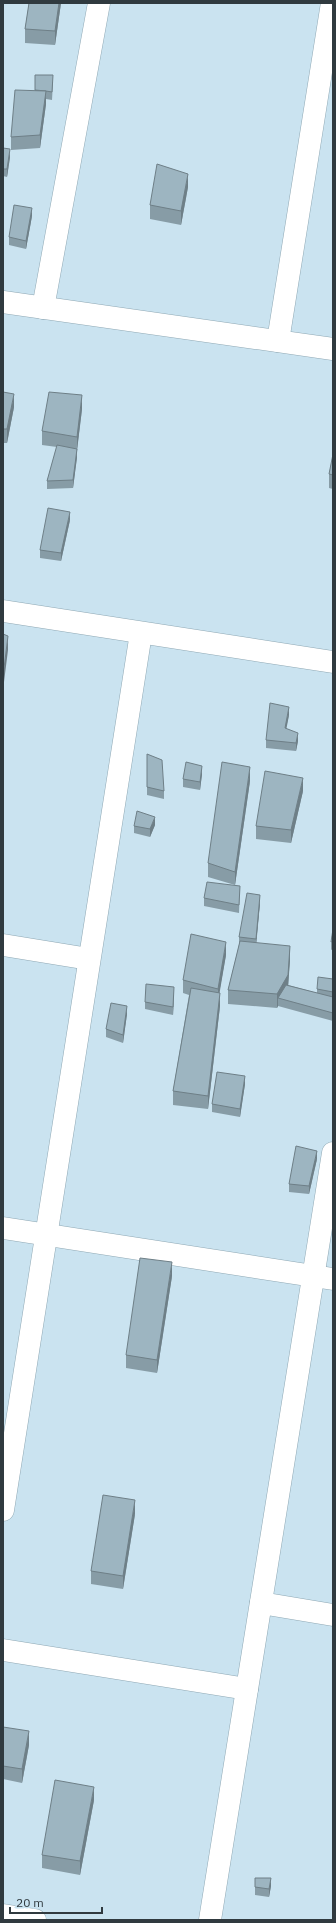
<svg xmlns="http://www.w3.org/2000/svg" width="336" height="1923" viewBox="0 0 336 1923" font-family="'IBM Plex Sans',sans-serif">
	<rect width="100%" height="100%" fill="#cae3f0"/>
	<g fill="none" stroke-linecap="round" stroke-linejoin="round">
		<defs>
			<g id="minor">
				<path d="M3,302L333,349"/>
				<path d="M43,308L99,3"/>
				<path d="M278,341L332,3"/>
				<path d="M3,611L333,662"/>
				<path d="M3,945L89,959"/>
				<path d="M3,1228L333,1279"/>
				<path d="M3,1510L141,633"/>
				<path d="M261,1603L333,1615"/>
				<path d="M3,1650L247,1689"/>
				<path d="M3,1915L35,1920"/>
				<path d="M210,1920L333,1153"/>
			</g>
		</defs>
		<use href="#minor" stroke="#8fa8b4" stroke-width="23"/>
		<use href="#minor" stroke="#fff" stroke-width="22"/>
	</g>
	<g fill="#879ca6">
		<path d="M29,3H61L55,45L25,43V29Z"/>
		<path d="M53,82L52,100L46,99V104L40,148L11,150V137L35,90Z"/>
		<path d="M3,148L10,157L7,177L3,176Z"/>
		<path d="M188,187L181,225L150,219V205Z"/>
		<path d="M32,216L26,249L9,245V237Z"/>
		<path d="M3,392L14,407L7,443H3Z"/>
		<path d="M82,409L77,449V457L73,488L47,489V481L57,447L42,445V431Z"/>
		<path d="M333,454V489L329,488V474Z"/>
		<path d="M70,520L61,561L40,558V550Z"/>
		<path d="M289,715L286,728L298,741L296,751L266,748V740Z"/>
		<path d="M147,754L164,791V799L147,795Z"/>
		<path d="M202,774L200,790L183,787V779Z"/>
		<path d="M250,781L235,885L208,877V863Z"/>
		<path d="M303,791L291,843L256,839V826Z"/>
		<path d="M155,825L150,837L134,833V826Z"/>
		<path d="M240,886L239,913L204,906V898Z"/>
		<path d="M260,903L256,943L290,959L288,985L317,993V989L333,979V1021L278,1006L277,1008L228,1004V990L239,945V937Z"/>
		<path d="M333,929V949L331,950V942Z"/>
		<path d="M226,955L219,993L220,1006L208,1109L173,1105V1091L189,995L183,993V980Z"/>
		<path d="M174,995L173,1015L145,1009V1002Z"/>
		<path d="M127,1014L123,1043L106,1037V1029Z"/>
		<path d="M245,1084L240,1117L212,1112V1104Z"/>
		<path d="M317,1159L309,1194L289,1192V1184Z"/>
		<path d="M172,1276L157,1373L126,1368V1355Z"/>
		<path d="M135,1514L123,1589L91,1584V1571Z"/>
		<path d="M3,1727L29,1745L22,1783L3,1779Z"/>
		<path d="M94,1800L80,1875L42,1868V1855Z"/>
		<path d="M271,1886L269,1897L255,1895V1887Z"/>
	</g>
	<g fill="#6e7f87">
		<path d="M59,3H61L55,45V31Z"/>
		<path d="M46,91V104L40,148V135Z"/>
		<path d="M10,149V157L7,177V169Z"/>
		<path d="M188,174V187L181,225V211Z"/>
		<path d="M32,208V216L26,249V241Z"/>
		<path d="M14,394V407L7,443V429Z"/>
		<path d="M82,395V409L77,451V437Z"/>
		<path d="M77,449V457L73,488V480Z"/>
		<path d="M70,512V520L61,561V553Z"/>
		<path d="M8,636V650L3,690V676Z"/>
		<path d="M289,707V715L285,736V728Z"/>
		<path d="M298,733V741L296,751V743Z"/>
		<path d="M202,766V774L200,790V782Z"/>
		<path d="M250,767V781L235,885V872Z"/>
		<path d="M303,778V791L291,843V830Z"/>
		<path d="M155,817V825L150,837V829Z"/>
		<path d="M260,895V903L256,947V939Z"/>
		<path d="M226,942V955L218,1002V989Z"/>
		<path d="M290,946V959L288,989L278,998V1006L277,1008V994Z"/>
		<path d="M174,987V995L173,1015V1007Z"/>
		<path d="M220,993V1006L208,1109V1096Z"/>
		<path d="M127,1006V1014L123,1043V1035Z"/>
		<path d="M245,1076V1084L240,1117V1109Z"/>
		<path d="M317,1151V1159L309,1194V1186Z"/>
		<path d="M172,1262V1276L157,1373V1360Z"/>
		<path d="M135,1500V1514L123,1589V1576Z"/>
		<path d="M29,1731V1745L22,1783V1769Z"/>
		<path d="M94,1787V1800L80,1875V1861Z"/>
		<path d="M271,1878V1886L269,1897V1889Z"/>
	</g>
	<g fill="#9db5c1" stroke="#6e7f87">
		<path d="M29,3H59L55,31L25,29Z"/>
		<path d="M35,75H53L52,92L46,91L35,90Z"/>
		<path d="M15,90L46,91L40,135L11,137Z"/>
		<path d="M3,148L10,149L7,169H3Z"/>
		<path d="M157,164L188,174L181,211L150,205Z"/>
		<path d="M14,205L32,208L26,241L9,237Z"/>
		<path d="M3,392L14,394L7,429H3Z"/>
		<path d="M49,392L82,395L77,437L42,431Z"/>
		<path d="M57,445L77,449L73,480L47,481Z"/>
		<path d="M333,454V475L329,474Z"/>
		<path d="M48,508L70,512L61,553L40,550Z"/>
		<path d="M3,634L8,636L3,676Z"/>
		<path d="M270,703L289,707L285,728L298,733L296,743L266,740Z"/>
		<path d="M147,754L162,760L164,791L147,787Z"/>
		<path d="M186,762L202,766L200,782L183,779Z"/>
		<path d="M222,762L250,767L235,872L208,863Z"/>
		<path d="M265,771L303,778L291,830L256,826Z"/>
		<path d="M137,811L155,817L150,829L134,826Z"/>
		<path d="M207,882L240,886L239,905L204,898Z"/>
		<path d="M247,893L260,895L256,939L239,937Z"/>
		<path d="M333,929V941L331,942Z"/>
		<path d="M191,934L226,942L218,989L183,980Z"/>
		<path d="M240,941L290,946L288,975L277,994L228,990Z"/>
		<path d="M318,977L333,979V992L317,989Z"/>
		<path d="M146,984L174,987L173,1007L145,1002Z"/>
		<path d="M286,985L333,997V1013L278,998Z"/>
		<path d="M191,988L220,993L208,1096L173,1091Z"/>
		<path d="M111,1003L127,1006L123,1035L106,1029Z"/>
		<path d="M217,1072L245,1076L240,1109L212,1104Z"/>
		<path d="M296,1146L317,1151L309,1186L289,1184Z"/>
		<path d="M140,1258L172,1262L157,1360L126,1355Z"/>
		<path d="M103,1495L135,1500L123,1576L91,1571Z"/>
		<path d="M3,1727L29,1731L22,1769L3,1766Z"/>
		<path d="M55,1780L94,1787L80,1861L42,1855Z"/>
		<path d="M255,1878H271L269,1889L255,1887Z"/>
	</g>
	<rect width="336" height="1923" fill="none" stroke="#303a3f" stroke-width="8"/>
	<path d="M10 1907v6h92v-6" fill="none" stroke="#303a3f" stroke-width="2"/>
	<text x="16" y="1907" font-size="12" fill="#303a3f" stroke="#cae3f0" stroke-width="3" paint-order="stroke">20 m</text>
</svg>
